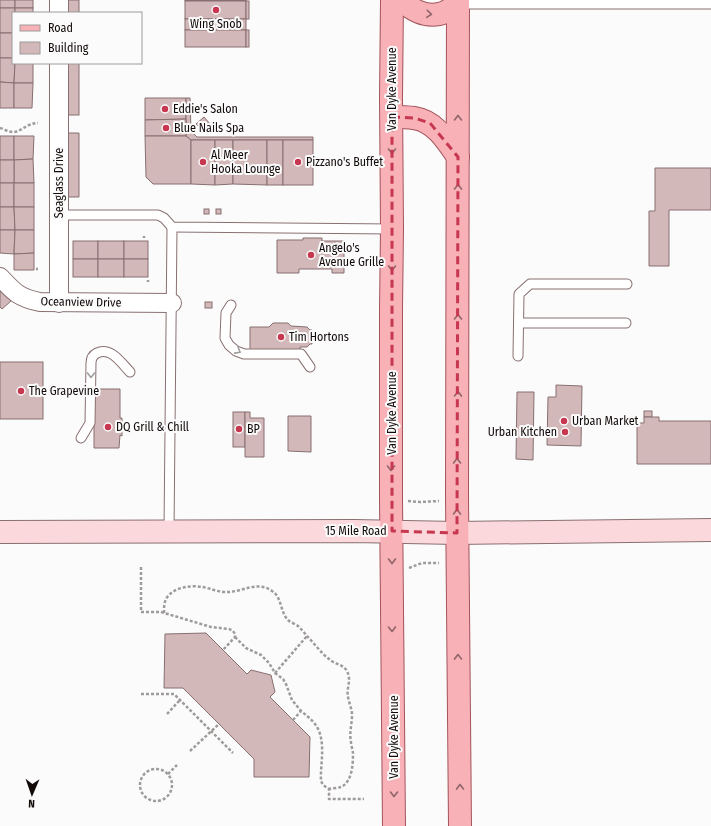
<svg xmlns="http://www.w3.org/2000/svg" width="711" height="826" viewBox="0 0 711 826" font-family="'Fira Sans Condensed',sans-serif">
	<rect width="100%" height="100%" fill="#fbfbfb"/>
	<g fill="#d3b8b9" stroke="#876f70">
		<rect x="0" y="0" width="15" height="8"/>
		<rect x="15" y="0" width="18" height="8"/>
		<rect x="67" y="0" width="12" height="13"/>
		<rect x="185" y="0" width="61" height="1"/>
		<rect x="185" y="1" width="61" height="18"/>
		<rect x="246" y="1" width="3" height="18"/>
		<path d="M0,8H15V13H13V33H0Z"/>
		<rect x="15" y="8" width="18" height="5"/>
		<rect x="185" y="19" width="61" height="11"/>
		<rect x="185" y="30" width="61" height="17"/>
		<rect x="246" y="30" width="3" height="17"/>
		<rect x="0" y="33" width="13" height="25"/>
		<path d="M0,58H13V63H15L14,83L0,82Z"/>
		<path d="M15,63H33V83H14Z"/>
		<rect x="67" y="63" width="12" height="52"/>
		<path d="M0,82L14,83V108H0Z"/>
		<path d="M14,83H33L32,108H14Z"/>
		<path d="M145,98H186V119L145,120Z"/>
		<path d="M186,98H190L191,131L197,137H313V140H191L186,136Z"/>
		<path d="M204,117L211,125L203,131L196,124Z"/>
		<path d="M186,119V136H145V120Z"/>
		<path d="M67,133H79V197H66Z"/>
		<rect x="0" y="136" width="14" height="24"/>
		<path d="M14,136H34L33,159L14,160Z"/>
		<path d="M145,136H186L191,140V184H153L146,177Z"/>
		<path d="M191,140H215V185L191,184Z"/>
		<path d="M215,140H233V184L215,185Z"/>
		<path d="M233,140H267V185L233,184Z"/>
		<rect x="267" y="140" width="16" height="45"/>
		<rect x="283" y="140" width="30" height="45"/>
		<path d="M33,159L34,183H14V160Z"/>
		<rect x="0" y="160" width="14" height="23"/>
		<path d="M655,168H711V210H669V266H649V211H655Z"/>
		<rect x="0" y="183" width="14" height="24"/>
		<rect x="14" y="183" width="20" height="24"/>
		<path d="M0,207H14L15,230H0Z"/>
		<path d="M14,207H34V230H15Z"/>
		<rect x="204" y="209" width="5" height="5"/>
		<rect x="216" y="209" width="5" height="5"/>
		<path d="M0,230H15L14,254L0,253Z"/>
		<path d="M15,230H34V253L14,254Z"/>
		<path d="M303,238H322V241H344V273H332V269H299V273H277V240H303Z"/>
		<rect x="73" y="241" width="25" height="18"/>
		<rect x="98" y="241" width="26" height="18"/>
		<rect x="124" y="241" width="24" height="18"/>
		<path d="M34,253V270H14V254Z"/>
		<rect x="73" y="259" width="25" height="18"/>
		<rect x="98" y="259" width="26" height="18"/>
		<rect x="124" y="259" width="24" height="18"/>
		<path d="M0,289L11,301L2,309L0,307Z"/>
		<rect x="205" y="302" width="7" height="6"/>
		<path d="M273,323H288L291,326L307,327L310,330H312V344H310L307,347H300V350H250V327H269Z"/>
		<rect x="0" y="362" width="43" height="57"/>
		<path d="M556,385L582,386L581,446L547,445L548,397H556Z"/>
		<path d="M94,389H120V418H122V436L120,435L119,448H94Z"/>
		<path d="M517,392H534L533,460L516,459Z"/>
		<rect x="644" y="411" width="8" height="6"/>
		<rect x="233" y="412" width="12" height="35"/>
		<path d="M245,412H250V418H264V457H245Z"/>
		<path d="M288,416H311V452L288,451Z"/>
		<path d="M644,417H659V421H711V464H637V423H644Z"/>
		<path d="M206,633L247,674L251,670L271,675L275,692L270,697L310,737L309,777H254V759L183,688H164L165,634Z"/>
	</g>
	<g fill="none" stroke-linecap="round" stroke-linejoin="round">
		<defs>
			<g id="service">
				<path d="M458,4H711"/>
				<path d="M59,215H158L164,218L172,227L392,229"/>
				<path d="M231,305L226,313L225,338L229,345L236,351L244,354H301L310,367"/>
				<path d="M519,323H626"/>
				<path d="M518,356L519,294L530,284H627"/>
				<path d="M81,438L90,423L91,363C91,358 93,355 97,353C111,346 122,364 130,372"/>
				<path d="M169,531L172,227"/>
			</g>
			<g id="minor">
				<path d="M59,0V13"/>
				<path d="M59,63V303"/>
				<path d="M0,277C14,292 19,298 40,302L172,303"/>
			</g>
			<path id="secondary" d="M0,532L354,531L457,533L711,530"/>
			<g id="primary">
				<path d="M392,0L391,97L392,229L391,309V499L394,826"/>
				<path d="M402,0C411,10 425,17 439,14C446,13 452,8 458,4"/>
				<path d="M458,0L457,497L460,826"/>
				<path d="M392,117C399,117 407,117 414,118C435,121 447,141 458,157"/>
			</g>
		</defs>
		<use href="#service" stroke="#897071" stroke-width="11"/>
		<use href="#minor" stroke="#897071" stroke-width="20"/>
		<use href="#secondary" stroke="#897071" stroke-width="24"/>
		<use href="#primary" stroke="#a4545b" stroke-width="24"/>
		<g stroke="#9f9b9b" stroke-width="2.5" stroke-dasharray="3 2" stroke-linecap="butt">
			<path d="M0,128C4,129 8,132 13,132C21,132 27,123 38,123"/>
			<path d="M144,238V236"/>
			<path d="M36,269H38"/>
			<path d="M148,280V282"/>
			<path d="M408,501L420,502L439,501"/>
			<path d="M141,567V612H161L211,627L229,629L233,631L235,634V637L223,650"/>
			<path d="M409,568L422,563H439"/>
			<path d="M164,613C164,608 164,603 166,599C173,587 190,585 202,587C210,588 217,592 225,592C241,593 257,580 272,591C282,597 280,612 288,620C290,622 295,624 298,626C301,629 304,632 306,635C313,642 322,654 329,659C334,664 343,664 347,671C352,681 346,688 348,697C349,703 352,709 352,715C352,724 349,733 351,742C351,746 353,750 353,754C353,765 352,782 341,787C338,788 333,788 329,789"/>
			<path d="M235,637L246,648L261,655L269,663L275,673L283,679L286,684L292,700L301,711"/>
			<path d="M275,673L307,636"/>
			<path d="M141,694H174L233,753"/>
			<path d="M167,714L180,700"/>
			<path d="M293,720L301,711C306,715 311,719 315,724C327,740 320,763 321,781L323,785L329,789V799H364"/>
			<path d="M190,751L219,724"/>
			<circle cx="156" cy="785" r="16"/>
			<path d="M168,774L177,765"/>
		</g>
		<use href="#service" stroke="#fff" stroke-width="9"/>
		<use href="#minor" stroke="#fff" stroke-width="18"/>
		<use href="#secondary" stroke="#fbd8db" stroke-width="22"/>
		<use href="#primary" stroke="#f7b1b7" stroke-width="22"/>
	</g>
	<defs><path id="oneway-chevron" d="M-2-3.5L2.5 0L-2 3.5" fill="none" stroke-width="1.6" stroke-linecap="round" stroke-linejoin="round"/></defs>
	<g stroke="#906569">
		<use href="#oneway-chevron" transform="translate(429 14) rotate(5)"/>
		<use href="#oneway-chevron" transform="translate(458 118) rotate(-90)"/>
		<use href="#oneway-chevron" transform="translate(392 151) rotate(90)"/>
		<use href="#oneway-chevron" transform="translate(458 187) rotate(-90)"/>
		<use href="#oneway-chevron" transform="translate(392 268) rotate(91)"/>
		<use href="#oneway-chevron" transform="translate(458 317) rotate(-90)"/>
		<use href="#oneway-chevron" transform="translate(458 394) rotate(-89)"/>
		<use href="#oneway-chevron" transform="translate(457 461) rotate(-90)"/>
		<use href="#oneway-chevron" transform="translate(391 468) rotate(90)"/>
		<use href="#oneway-chevron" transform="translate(457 512) rotate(-90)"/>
		<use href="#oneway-chevron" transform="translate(392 561) rotate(90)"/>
		<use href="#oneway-chevron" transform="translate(392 629) rotate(89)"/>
		<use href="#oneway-chevron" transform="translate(458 657) rotate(-91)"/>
		<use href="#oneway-chevron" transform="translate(460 787) rotate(-91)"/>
		<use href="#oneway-chevron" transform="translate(394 794) rotate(90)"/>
	</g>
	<g stroke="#a09d9d">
		<use href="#oneway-chevron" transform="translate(238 351) rotate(29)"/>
		<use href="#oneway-chevron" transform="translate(91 375) rotate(91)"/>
	</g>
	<path fill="none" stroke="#c73750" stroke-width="3" stroke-dasharray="8 5" stroke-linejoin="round" d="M392,117L414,118L430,123L458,157L457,533L392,531Z"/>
	<g fill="#c73750" stroke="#fbfbfb" stroke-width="1.5">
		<circle cx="216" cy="10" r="4"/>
		<circle cx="165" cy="109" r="4"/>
		<circle cx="166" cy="128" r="4"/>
		<circle cx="203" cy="162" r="4"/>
		<circle cx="298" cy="162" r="4"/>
		<circle cx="311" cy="255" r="4"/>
		<circle cx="281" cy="337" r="4"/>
		<circle cx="21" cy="391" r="4"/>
		<circle cx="564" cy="421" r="4"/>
		<circle cx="108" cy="427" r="4"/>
		<circle cx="239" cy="429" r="4"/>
		<circle cx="565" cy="432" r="4"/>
	</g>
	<g text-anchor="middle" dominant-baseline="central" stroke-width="4" stroke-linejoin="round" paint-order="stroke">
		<g font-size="12" fill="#120909" stroke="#fbfbfb" text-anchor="start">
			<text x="216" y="24" text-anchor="middle">Wing Snob</text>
			<text x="173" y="109">Eddie's Salon</text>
			<text x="174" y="128">Blue Nails Spa</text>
			<text x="211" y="155">Al Meer<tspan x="211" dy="14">Hooka Lounge</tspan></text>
			<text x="306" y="162">Pizzano's Buffet</text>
			<text x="319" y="248">Angelo's<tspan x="319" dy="14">Avenue Grille</tspan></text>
			<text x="289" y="337">Tim Hortons</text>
			<text x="29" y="391">The Grapevine</text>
			<text x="572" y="421">Urban Market</text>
			<text x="116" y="427">DQ Grill &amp; Chill</text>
			<text x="247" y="429">BP</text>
			<text x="557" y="432" text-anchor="end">Urban Kitchen</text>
		</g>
		<g font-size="12" fill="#120909" stroke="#fbfbfb">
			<text transform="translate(392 89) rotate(-90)">Van Dyke Avenue</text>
			<text transform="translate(59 183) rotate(-90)">Seaglass Drive</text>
			<text transform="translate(81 302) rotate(1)">Oceanview Drive</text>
			<text transform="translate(392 413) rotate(-90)">Van Dyke Avenue</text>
			<text x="356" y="531">15 Mile Road</text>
			<text transform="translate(394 737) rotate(-90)">Van Dyke Avenue</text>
		</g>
	</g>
	<rect x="12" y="12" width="130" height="52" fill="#fbfbfb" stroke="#9e9a9a"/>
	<rect x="20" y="25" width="20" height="6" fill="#f7b1b7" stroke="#9e9a9a"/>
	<text x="48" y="32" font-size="12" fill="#120909">Road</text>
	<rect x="20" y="42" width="20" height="12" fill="#d3b8b9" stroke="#9e9a9a"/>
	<text x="48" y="52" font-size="12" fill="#120909">Building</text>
	<g transform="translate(32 794) rotate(182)" stroke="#fbfbfb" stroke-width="3" paint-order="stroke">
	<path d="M0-3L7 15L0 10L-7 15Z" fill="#120909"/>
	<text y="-6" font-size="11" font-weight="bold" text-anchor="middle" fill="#120909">N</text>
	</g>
</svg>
